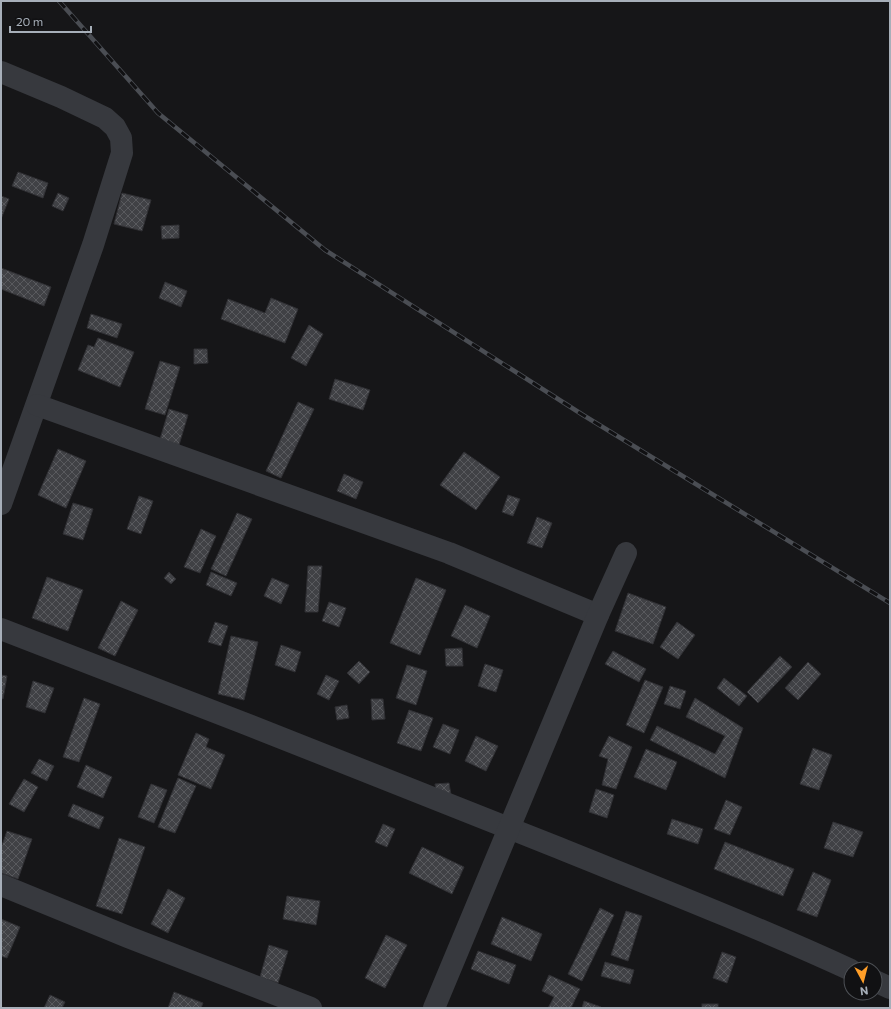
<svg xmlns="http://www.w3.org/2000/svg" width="891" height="1009" viewBox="0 0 891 1009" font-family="Commissioner,sans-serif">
	<defs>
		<pattern id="building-cross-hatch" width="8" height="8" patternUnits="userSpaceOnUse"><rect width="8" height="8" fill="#404145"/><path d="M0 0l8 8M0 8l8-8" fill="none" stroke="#595a5e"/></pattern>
	</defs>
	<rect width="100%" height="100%" fill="#161618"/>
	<g fill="url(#building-cross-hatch)" stroke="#303034">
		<path d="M18,172L48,183L43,198L12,186Z"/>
		<path d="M58,193L69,198L63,211L52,206Z"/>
		<path d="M122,193L151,200L142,231L114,224Z"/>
		<path d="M1,196L9,199L1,219Z"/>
		<path d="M179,225V238L162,239L161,226Z"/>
		<path d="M1,268L51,287L44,306L1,289Z"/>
		<path d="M165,282L187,291L181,307L159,298Z"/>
		<path d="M271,298L298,309L285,343L221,319L228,299L265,313Z"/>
		<path d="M91,314L122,324L117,338L87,328Z"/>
		<path d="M309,325L323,334L306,366L291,358Z"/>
		<path d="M98,338L134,352L120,387L78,370L88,345L94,347Z"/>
		<path d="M194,349H207L208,363L194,364Z"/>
		<path d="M160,361L180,367L165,415L145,409Z"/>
		<path d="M335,379L370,390L363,410L329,399Z"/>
		<path d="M298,402L314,409L281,478L266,471Z"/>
		<path d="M169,409L188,415L179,445L160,439Z"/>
		<path d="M58,449L86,461L66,508L38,495Z"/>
		<path d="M464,452L500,477L476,510L440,485Z"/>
		<path d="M344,474L363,482L356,499L337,491Z"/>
		<path d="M508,495L520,499L513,516L502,512Z"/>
		<path d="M139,496L153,501L141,534L127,529Z"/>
		<path d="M73,503L93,509L83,540L63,534Z"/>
		<path d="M237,513L252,519L226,576L211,569Z"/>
		<path d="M537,517L552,523L542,548L527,543Z"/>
		<path d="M201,529L216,536L200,573L184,567Z"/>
		<path d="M308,566H322L318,612H305Z"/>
		<path d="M169,572L176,579L171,584L164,578Z"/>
		<path d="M211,572L237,583L231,596L206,585Z"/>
		<path d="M47,577L83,590L68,631L32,618Z"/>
		<path d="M272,578L289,585L281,604L264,596Z"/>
		<path d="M416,578L446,590L420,655L390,643Z"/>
		<path d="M628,593L666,607L653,644L615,631Z"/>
		<path d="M121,601L138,610L115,656L98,648Z"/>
		<path d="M329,602L346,608L339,627L322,621Z"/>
		<path d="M465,605L490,616L477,648L451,636Z"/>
		<path d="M215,622L228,626L221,646L208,642Z"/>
		<path d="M677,622L695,635L678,659L660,647Z"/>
		<path d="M231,636L258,642L244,700L218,694Z"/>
		<path d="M281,645L301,652L295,672L275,665Z"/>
		<path d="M462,648L463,666H446L445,649Z"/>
		<path d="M613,651L646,669L639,682L605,664Z"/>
		<path d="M780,656L792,667L758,703L747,692Z"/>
		<path d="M359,661L370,672L359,684L347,673Z"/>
		<path d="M808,662L821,674L798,700L785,688Z"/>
		<path d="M485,664L503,670L496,692L478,686Z"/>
		<path d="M407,665L427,671L416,705L396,698Z"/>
		<path d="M1,675L7,676L3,699L1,698Z"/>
		<path d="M326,675L339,681L329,700L317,694Z"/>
		<path d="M724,678L747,696L739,706L717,688Z"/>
		<path d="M645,680L663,687L644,733L626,725Z"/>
		<path d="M33,681L54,688L45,713L26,707Z"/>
		<path d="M670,686L686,691L680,709L664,704Z"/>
		<path d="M84,698L100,704L79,762L63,757Z"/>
		<path d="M695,698L743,728L725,778L650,740L657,726L715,754L725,736L686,717Z"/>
		<path d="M371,699H383L385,719L372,720Z"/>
		<path d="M347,705L349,718L337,720L335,707Z"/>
		<path d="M409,710L433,718L421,751L397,743Z"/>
		<path d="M443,724L459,730L450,754L433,747Z"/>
		<path d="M196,733L209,739L206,747L225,755L211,789L178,775Z"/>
		<path d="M476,736L498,746L486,771L465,761Z"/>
		<path d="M609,736L632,747L616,789L602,785L608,759L599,756Z"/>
		<path d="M813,748L832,755L819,790L800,784Z"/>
		<path d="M646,749L677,762L666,790L634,777Z"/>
		<path d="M39,759L54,766L47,781L31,773Z"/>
		<path d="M86,765L112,777L103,798L77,787Z"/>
		<path d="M178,778L196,786L175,833L158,827Z"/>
		<path d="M24,779L38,787L24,812L9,804Z"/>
		<path d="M449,783L451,795L437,796L435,784Z"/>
		<path d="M151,784L167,790L154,823L138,817Z"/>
		<path d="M596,789L614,795L607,818L589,812Z"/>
		<path d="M726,800L742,807L730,835L714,829Z"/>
		<path d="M73,804L104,817L99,829L68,816Z"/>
		<path d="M672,819L703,829L698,844L667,834Z"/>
		<path d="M833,822L863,832L853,857L824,848Z"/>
		<path d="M383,824L395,829L387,847L375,842Z"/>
		<path d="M7,831L32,839L18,879L1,873V848Z"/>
		<path d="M119,838L145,847L122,914L96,906Z"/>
		<path d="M725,842L794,869L783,896L714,869Z"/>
		<path d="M422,847L464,867L452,894L409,873Z"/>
		<path d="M813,872L831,880L817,917L797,910Z"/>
		<path d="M168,889L185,898L168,933L151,924Z"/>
		<path d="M287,896L320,901L316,925L283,919Z"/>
		<path d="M600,908L614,915L582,981L568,974Z"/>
		<path d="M626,911L642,916L628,961L611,955Z"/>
		<path d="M502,917L542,934L531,961L491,944Z"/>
		<path d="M1,919L20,927L7,958L1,956Z"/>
		<path d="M386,935L407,945L385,988L365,978Z"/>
		<path d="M269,945L288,951L278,983L260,977Z"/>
		<path d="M478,951L516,965L509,984L471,969Z"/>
		<path d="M722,952L736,957L727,983L713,978Z"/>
		<path d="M605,962L634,970L630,984L601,976Z"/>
		<path d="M549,975L580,989L571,1008H548L554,997L542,991Z"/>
		<path d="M174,992L203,1003L201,1008H168Z"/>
		<path d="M50,995L65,1002L62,1008H44Z"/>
		<path d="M584,1001L601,1007V1008H582Z"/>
		<rect x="702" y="1004" width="16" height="4"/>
	</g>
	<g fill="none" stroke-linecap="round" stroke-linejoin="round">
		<g stroke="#37393e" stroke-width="22">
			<path d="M1,72L61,97L105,118L115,127L121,138L122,153L93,245L1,504"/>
			<path d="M37,405L449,553L598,615"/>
			<path d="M1,629C186,700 370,772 554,846C653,886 753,925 851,970"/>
			<path d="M1,885L128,937L311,1008"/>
			<path d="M875,981L890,988"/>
			<path d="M434,1008L598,615L626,553"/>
		</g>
		<defs>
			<path id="rail" d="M59,1L158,113L325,250L583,415L890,603"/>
		</defs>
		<use href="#rail" stroke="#4a4d53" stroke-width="4.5"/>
		<use href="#rail" stroke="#111113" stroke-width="3" stroke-dasharray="9" stroke-linecap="butt"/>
	</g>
	<rect width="891" height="1009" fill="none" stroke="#a7afb9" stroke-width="4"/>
	<g transform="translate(863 981) rotate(173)"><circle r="19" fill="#111113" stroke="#4d5055"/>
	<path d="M0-3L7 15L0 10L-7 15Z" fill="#ff9e28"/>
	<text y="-6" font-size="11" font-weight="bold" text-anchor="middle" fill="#a7afb9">N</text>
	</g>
	<path d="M10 26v6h81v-6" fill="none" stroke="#a7afb9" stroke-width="2"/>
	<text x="16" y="26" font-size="12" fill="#a7afb9" stroke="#111113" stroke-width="3" paint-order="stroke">20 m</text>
</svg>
